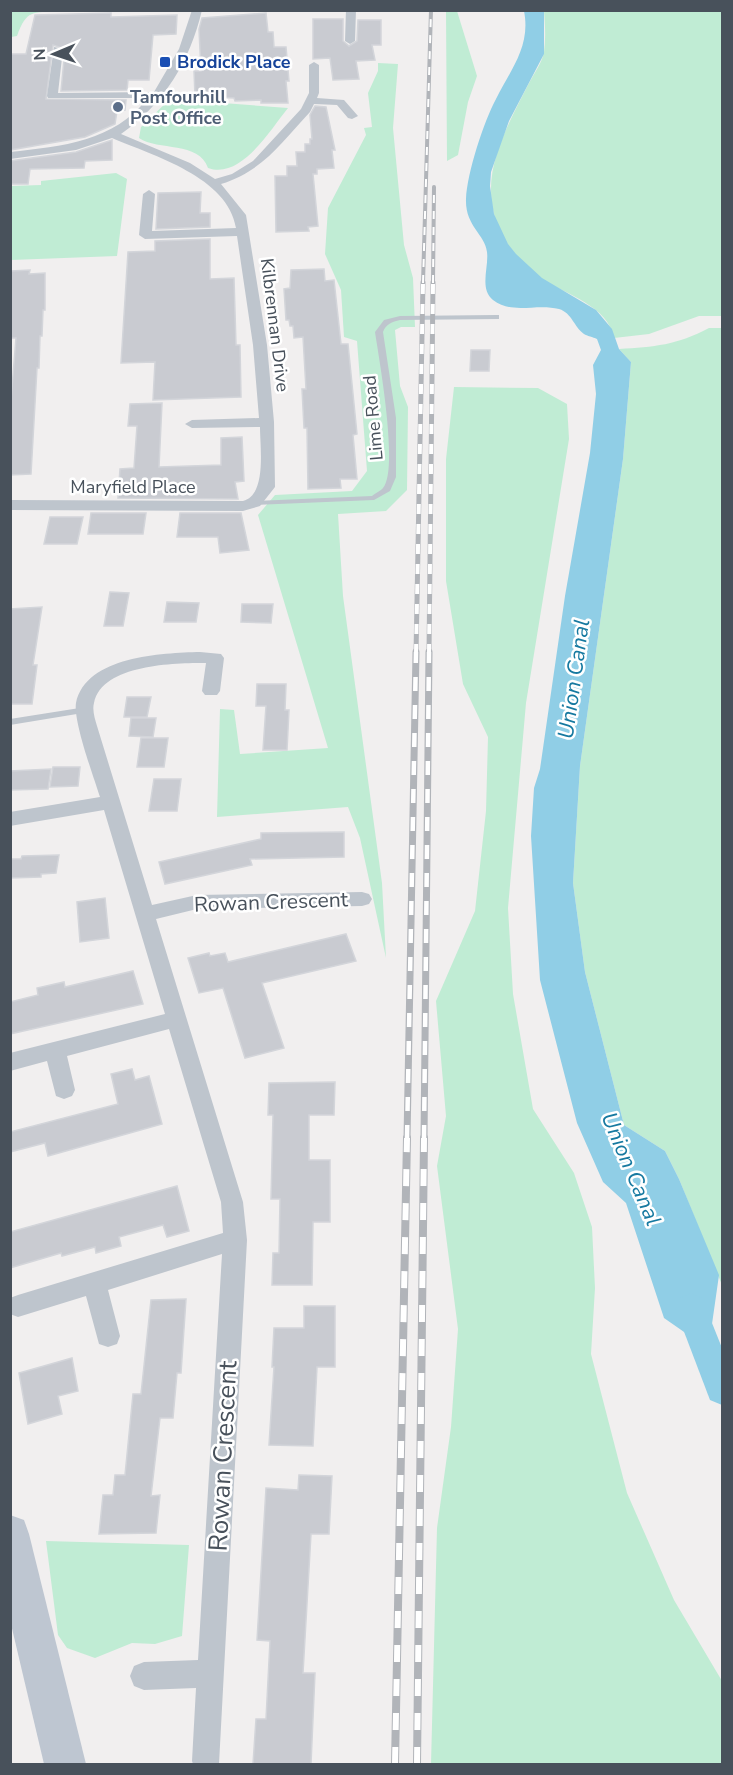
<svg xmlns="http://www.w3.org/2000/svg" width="733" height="1775" viewBox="0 0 733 1775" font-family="'Nunito Sans',sans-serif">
	<rect width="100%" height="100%" fill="#f1efef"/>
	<g fill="#c0ecd4">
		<path d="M11,10H59V11C32,13 27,9 17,36L11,37Z"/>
		<path d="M446,11H457L477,76L468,102L458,155L447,161Z"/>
		<path d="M544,11H722V316H699L649,334L614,338C608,306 567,295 542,279C521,265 500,239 494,214C482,168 508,125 528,85C533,75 542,63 544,52C546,38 545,24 544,11Z"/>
		<path d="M378,63L398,64L393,128L404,245L413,278L415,327H401L395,330L400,386L408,407L407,490L386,511L338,514L343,596L382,883L386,958L360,838L348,807L217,817L220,709L234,710L240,754L328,748L258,515L275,495L352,491L367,471L357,341L344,337L341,290L325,254L328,208L366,135L364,128L372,127L368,93L378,71Z"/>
		<path d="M170,99L288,108C270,130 241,180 208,168C199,141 158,151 139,138L141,127Z"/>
		<path d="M116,173L127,179L117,256L11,260V186L41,185V181Z"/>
		<path d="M709,328H722V1285L679,1179L665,1151L624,1125L585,972L573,883L580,766L623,459L631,362L619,349C654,347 677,345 709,328Z"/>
		<path d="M454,387L538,388L567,404L569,439L526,703L508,908L513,994L533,1109L574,1173L592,1227L595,1288L591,1354L627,1493L674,1600L722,1681V1764H431L437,1528L451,1427L458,1329L437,1166L446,1116L436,1001L475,911L486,811L488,737L463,684L446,581V459Z"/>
		<path d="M46,1541L189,1545L182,1636L155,1644L132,1643L95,1658L67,1648L58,1635Z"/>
	</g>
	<path fill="#90cee6" d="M524,11H544V54L509,121L491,172L490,186L494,214L508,244L516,254L542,278L596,310L612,329L619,349L631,362L623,459L580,766L573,883L585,972L624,1125L665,1151L679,1179L719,1275L710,1338L697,1341L664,1318L626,1203L603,1182L577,1123L540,980L531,836L534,788L540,769L565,596L590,453L596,394L593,365L601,350L597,339C593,337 587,336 584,334C574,327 572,313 559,309C536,303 512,315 493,300C479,289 489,267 487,252C485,234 465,226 466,199C467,173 484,121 496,99C511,69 531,46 524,11Z"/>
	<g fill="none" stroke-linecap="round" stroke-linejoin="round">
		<path fill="#90cee6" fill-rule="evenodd" d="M691,1293L702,1298L722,1348V1405L710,1400L675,1308L680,1298Z"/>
	</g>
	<g fill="#c9cbd1" stroke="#d3d5da" stroke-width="1.5">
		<path d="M111,13V17L177,15L176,34L153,35L149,80H128L127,90L61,91L65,49L53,45L46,99L126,100L125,110L117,111L115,124L85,137L10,150V54H26L35,15Z"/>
		<path d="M266,13L268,32H273L274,47H286L289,81H286L288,103H261V100L235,101L234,98L195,96L194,71H201L199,29L202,18Z"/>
		<path d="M313,19H343V41L349,46L357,41L358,20H381V45H372L375,60L356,61L359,79L333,80L330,58L313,59Z"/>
		<path d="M315,106L326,107L335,150H332L334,168L317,169V174H313L318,226L308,227L309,231L276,232L275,176H287V166H297L296,152H305V144H310V139H312L310,115Z"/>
		<path d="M112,140V160L85,161L84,168L30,169L28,184H10V161L76,152Z"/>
		<path d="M201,192L200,213H210V227L156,229L158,193Z"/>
		<path d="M210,239V279L234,278L236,345H240L241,397L153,400L155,362L121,363L128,252L155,251V241Z"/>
		<path d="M324,269L325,281L334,280L341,344H348L357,434L353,435L357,479H340L341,488L308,489L307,428H304L302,389H306L303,337L294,338L293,326H290L289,320H286L284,289L290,288L291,270Z"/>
		<path d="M30,270L29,274L45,273V310H43L42,336H40L39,368H37L31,474L10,475V412L16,338H10L11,271Z"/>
		<path d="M471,350H490L489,371H470Z"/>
		<path d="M162,403L159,467L221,465V438L242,437L244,481L235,482L238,499L118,498L120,469L134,468L137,426H128L130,404Z"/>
		<path d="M91,513H146L143,534H88Z"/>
		<path d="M180,513H241L249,550L220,553L218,537H177Z"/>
		<path d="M50,517H83L77,544H44Z"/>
		<path d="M110,592L129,593L123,626H104Z"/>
		<path d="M167,602L199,603L196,622H164Z"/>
		<path d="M242,604H273L271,623L241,622Z"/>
		<path d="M42,607L33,665H37L32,704H10V609Z"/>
		<path d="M257,684H286L285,710H289L287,750H263L266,706H256Z"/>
		<path d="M127,697H151L147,717H124Z"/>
		<path d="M131,718H156L153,737L129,736Z"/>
		<path d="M141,738H168L164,767H137Z"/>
		<path d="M53,767H80L78,786L50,787Z"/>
		<path d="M51,769L48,789L10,790V771Z"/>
		<path d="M154,779H181L177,811H149Z"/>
		<path d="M344,832V857L250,859L252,865L165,884L159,862L261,839V833Z"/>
		<path d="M59,855L56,873L41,874V877L10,878V859H21L22,856Z"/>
		<path d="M105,898L109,938L80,942L77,902Z"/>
		<path d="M346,934L356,961L262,983L284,1048L245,1058L223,988L199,993L188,958L209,953L210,956L225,953L228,962Z"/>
		<path d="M133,971L143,1004L10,1034V1002L38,995L37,988L64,982L65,987Z"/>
		<path d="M132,1069L135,1080L149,1076L162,1124L48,1156L45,1143L10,1152V1132L118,1104L111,1074Z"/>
		<path d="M335,1082L334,1115H309V1160H330V1222H313L312,1285H272L273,1253H279L280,1199H271L273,1115H268L269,1083Z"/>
		<path d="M177,1186L189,1231L167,1237L163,1225L119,1237L121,1246L96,1253L95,1247L62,1256L61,1253L10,1268V1232Z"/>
		<path d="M186,1299L181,1373H177L173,1418H160L151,1496L160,1495L156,1533L99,1534L103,1495H113L115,1475H125L133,1394H141L151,1300Z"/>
		<path d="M304,1306H335V1367H317L313,1446L269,1445L274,1367H272L274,1328H304Z"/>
		<path d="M72,1358L78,1391L58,1396L62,1414L28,1424L19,1373Z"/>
		<path d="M299,1475L332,1476L329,1534H311L303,1673H315L311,1764H253L256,1719H266L270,1641L257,1640L266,1488L298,1490Z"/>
	</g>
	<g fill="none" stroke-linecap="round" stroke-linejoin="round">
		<g fill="#bec5cd" fill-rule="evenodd">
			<path d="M496,315H499V319L400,320C392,322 386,324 383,332L396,418V477L390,491L374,500L252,505V501H255L372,496C375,493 381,491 383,488C399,469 379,359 375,332L384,320L400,316Z"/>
			<path d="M86,707L91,710L89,712L10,725V719Z"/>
		</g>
		<g fill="#bec5cd" fill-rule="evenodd">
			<path d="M192,10H202C190,61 164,104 121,134L190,163L215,179L232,174L253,161L301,109L309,93V65L314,62L319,65V93L317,98L344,100L358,116L352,119L348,118L337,105L314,104L310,112C281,143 263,171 221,184L246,215L267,345L274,422L275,487L260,506L243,511L10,510V500L243,501C267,495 260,447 260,427L192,428L185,424L192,420L259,418L253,345L237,236L145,239L139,235L143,194L149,190L155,194L152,231L236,228C228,177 154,156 112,138L76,150L10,159V152C63,146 113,142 148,98H48L47,96L54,47L63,49L58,93L154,92L179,49Z"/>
			<path d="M346,10H356L355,41L350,44L345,41Z"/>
			<path d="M200,652L221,654L224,658L220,691L217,695H205L202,691L206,663C175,663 102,664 94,703C92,710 95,719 97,726L152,905L197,895L362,892L369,894L372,899L369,904L362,906L197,909L156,919L243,1202L247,1240L219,1764H193L192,1761L196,1688L144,1690L134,1686L130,1676L134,1666L144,1662L198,1660L222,1254L108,1290L120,1336L117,1344L108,1347L99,1344L86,1296L18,1317L10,1314V1298L18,1295L223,1233L221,1202L169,1029L67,1056L75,1090L72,1096L64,1099L56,1096L47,1061L10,1071V1053L165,1014L104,810L10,826V812L100,797C94,778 73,721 76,703C86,656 162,653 200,652Z"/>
		</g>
		<path fill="#bec6d1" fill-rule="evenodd" d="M10,1515L24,1520L29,1534L86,1764H44L10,1620Z"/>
		<defs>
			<g id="rail-far3">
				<path d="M423,283L431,10"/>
				<path d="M433,283L434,187"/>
			</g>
			<g id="rail-far2">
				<path d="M416,654L423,282"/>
				<path d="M429,654L433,282"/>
			</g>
			<g id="rail-far1">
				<path d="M407,1139L416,652"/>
				<path d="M424,1139L429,652"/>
			</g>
			<g id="rail">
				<path d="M395,1764L407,1138"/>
				<path d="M417,1764L424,1138"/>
			</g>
		</defs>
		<use href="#rail-far3" stroke="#b1b4b9" stroke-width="4"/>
		<use href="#rail-far2" stroke="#b1b4b9" stroke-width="5"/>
		<use href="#rail-far1" stroke="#b1b4b9" stroke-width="7"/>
		<use href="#rail" stroke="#b1b4b9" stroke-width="8"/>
		<use href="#rail-far3" stroke="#fff" stroke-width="2" stroke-dasharray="8" stroke-linecap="butt"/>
		<use href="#rail-far2" stroke="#fff" stroke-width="4" stroke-dasharray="10" stroke-linecap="butt"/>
		<use href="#rail-far1" stroke="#fff" stroke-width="4.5" stroke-dasharray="14" stroke-linecap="butt"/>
		<use href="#rail" stroke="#fff" stroke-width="6" stroke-dasharray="17" stroke-linecap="butt"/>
	</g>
	<rect fill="#1a4fb4" stroke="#fff" stroke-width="2" x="159" y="56" width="12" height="12" rx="3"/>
	<circle fill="#5c6f8a" stroke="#fff" stroke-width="2" cx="118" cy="107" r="6"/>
	<g text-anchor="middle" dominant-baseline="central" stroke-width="5" stroke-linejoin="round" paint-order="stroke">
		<g font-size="18" font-weight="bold" fill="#164399" stroke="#fff" text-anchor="start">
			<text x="177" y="62">Brodick Place</text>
		</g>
		<g font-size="18" font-weight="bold" fill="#4e5e75" stroke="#fff" text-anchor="start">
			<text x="130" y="97">Tamfourhill<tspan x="130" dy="21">Post Office</tspan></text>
		</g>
		<g font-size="18" fill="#48515b" stroke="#fff">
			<text transform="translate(275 325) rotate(83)">Kilbrennan Drive</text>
			<text transform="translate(373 418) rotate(-95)">Lime Road</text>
			<text x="133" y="487">Maryfield Place</text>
		</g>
		<g font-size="21" fill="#48515b" stroke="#fff">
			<text transform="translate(271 902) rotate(-2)">Rowan Crescent</text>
		</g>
		<g font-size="22" font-style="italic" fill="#1679a0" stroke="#fff">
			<text transform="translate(574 679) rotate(-82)">Union Canal</text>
			<text transform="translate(631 1169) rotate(67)">Union Canal</text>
		</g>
		<g font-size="26" fill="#48515b" stroke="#fff">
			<text transform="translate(223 1456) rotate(-87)">Rowan Crescent</text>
		</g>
	</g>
	<rect width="733" height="1775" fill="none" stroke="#48515b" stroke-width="24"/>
	<g transform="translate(54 54) rotate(268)" stroke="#ffffff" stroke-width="4.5" paint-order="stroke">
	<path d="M0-4.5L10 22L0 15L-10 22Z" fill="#48515b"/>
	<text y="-9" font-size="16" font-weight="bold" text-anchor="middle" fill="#48515b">N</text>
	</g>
</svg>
